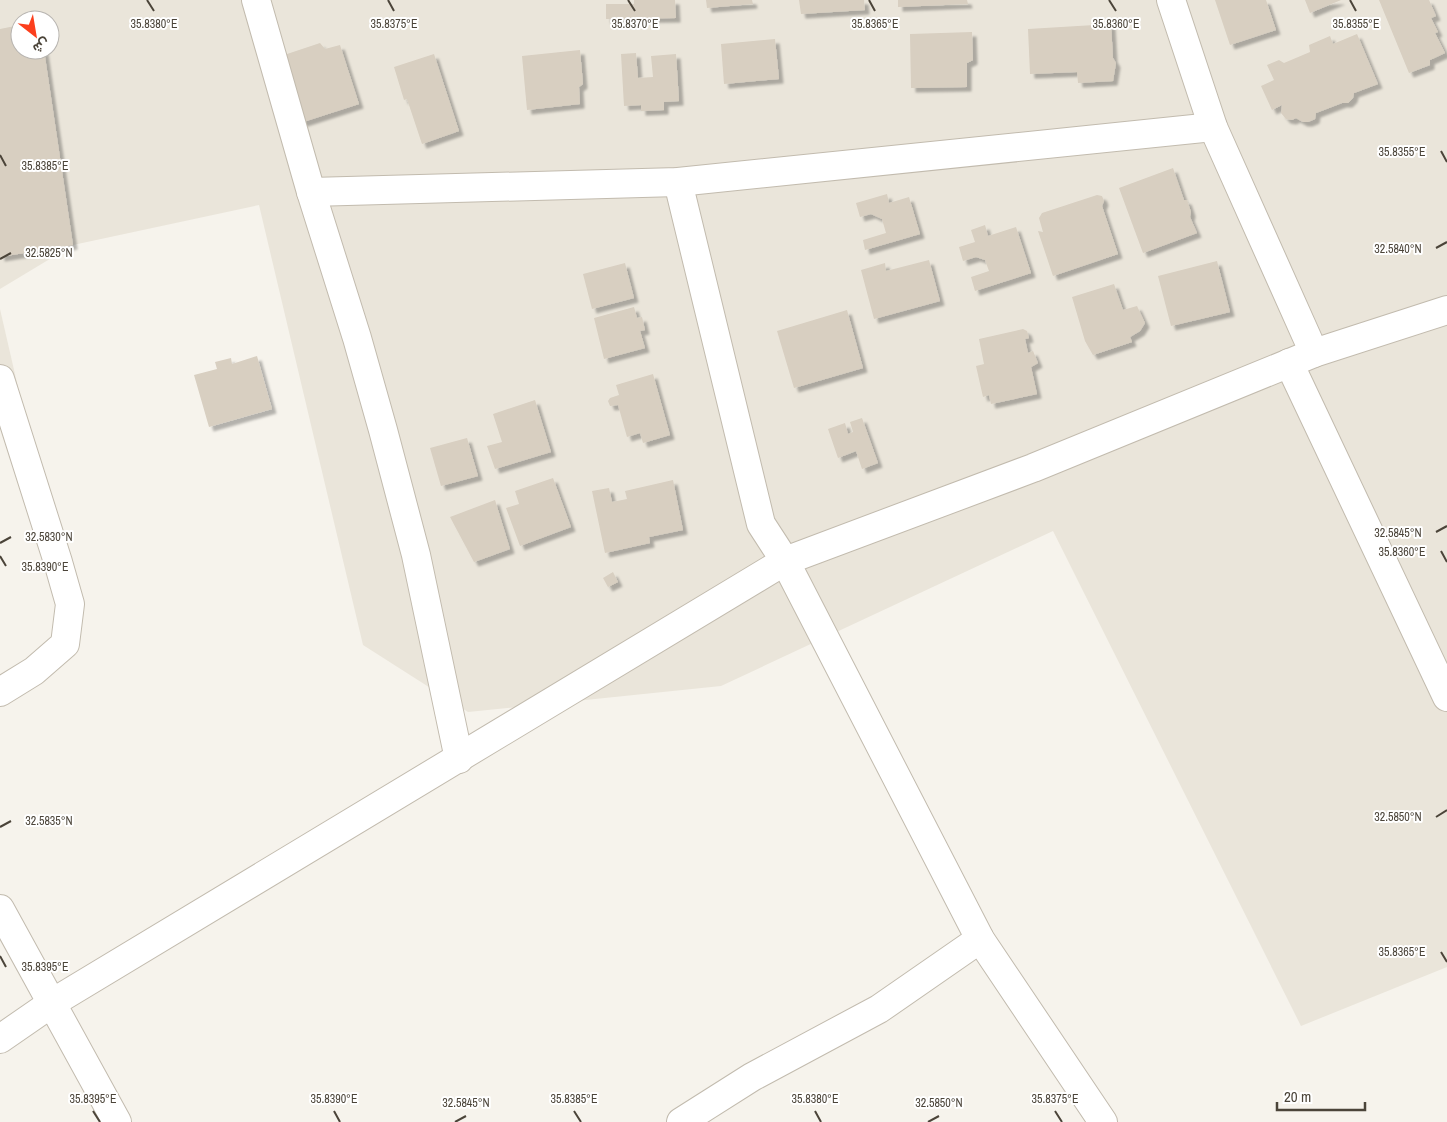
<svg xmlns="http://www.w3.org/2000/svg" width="1447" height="1122" viewBox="0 0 1447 1122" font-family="'Archivo Narrow',Vazirmatn,sans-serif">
	<defs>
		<filter id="shadow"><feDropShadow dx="4.5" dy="4.5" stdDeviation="1" flood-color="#0004"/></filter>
	</defs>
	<rect width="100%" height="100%" fill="#f6f3ec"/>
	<g fill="#eae5da" fill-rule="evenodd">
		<path d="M0,0H1447V967L1301,1026L1053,531L721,686L468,712L363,645L259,205L73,245L0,289ZM20,20H50V50H20Z"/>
		<path d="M0,309L20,396L0,404Z"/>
	</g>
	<g fill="#d8cfc1" filter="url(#shadow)">
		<path d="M634,0H675L676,18L606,19V4H634Z"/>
		<path d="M706,0H752L753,4L707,8Z"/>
		<path d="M799,0H864L865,10L801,14Z"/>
		<path d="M898,0H967L968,4L898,7Z"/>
		<path d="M1215,0H1266L1276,30L1230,45Z"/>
		<path d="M1305,0H1341L1310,13Z"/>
		<path d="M1379,0H1429L1436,16L1431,18L1438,32L1435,33L1445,53L1430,60V65L1409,73Z"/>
		<path d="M1111,24L1113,58L1116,63L1113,81L1078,83L1077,72L1030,74L1028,29Z"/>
		<path d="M20,25V50H44L73,245L0,257V29Z"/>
		<path d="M972,32L973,60L967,63V87L911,88L910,34Z"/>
		<path d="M1357,34L1378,84L1354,93L1353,98L1348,103H1342L1316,113L1315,119L1308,122H1303L1296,118L1292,120L1286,119L1281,113L1282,105L1272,110L1261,86L1274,80L1267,65L1279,60L1284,63L1310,52L1309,45L1330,36L1333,44Z"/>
		<path d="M775,39L779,79L724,84L721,44Z"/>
		<path d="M320,43L325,49L340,45L359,104L297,124L275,58Z"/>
		<path d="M580,50L583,84L579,87L580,104L527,110L522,56Z"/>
		<path d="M636,53L638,78L653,77L651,56L676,54L679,101L664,102V110L641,111V105L624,106L621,54Z"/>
		<path d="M434,54L459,131L422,144L407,99L404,100L394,67Z"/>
		<path d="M1173,168L1184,200H1187L1191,212L1190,217L1197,233L1143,253L1119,188Z"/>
		<path d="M887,194L889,203L909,197L920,234L865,250L863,240L886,233L882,219L871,214L860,217L856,203Z"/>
		<path d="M1097,195L1102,196L1104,201L1102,206L1118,254L1053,276L1038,231L1043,232L1039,218L1042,213Z"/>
		<path d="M985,225L988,236L1016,227L1031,273L975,291L971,277L989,271L985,260L976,257L963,261L959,247L975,242L971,230Z"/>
		<path d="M929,260L940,301L874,319L861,270L885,263L886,271Z"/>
		<path d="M1217,261L1230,312L1171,326L1158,276Z"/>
		<path d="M625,263L634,298L592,309L583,274Z"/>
		<path d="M1114,284L1123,310L1137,306L1145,323L1140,331L1130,337L1132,342L1093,355L1085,341L1072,297Z"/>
		<path d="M634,307L637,318L642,317L645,330L640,331L645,348L604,359L594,318Z"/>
		<path d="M847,310L863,368L794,388L777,331Z"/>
		<path d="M1023,329L1027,331L1029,338L1025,339L1028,353L1033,351L1038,363L1031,367L1037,394L991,404L989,395L983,397L976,366L984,364L979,339Z"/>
		<path d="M257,356L272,409L209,427L194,375L217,369L215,362L231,358L232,364Z"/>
		<path d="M653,374L670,435L643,443L640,433L627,437L618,405L610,406L608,401L610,398L619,395L616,385Z"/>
		<path d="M535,400L551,452L495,469L487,446L502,442L493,414Z"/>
		<path d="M862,418L878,463L862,469L856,451L838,458L828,429L845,423L848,434L853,432L850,422Z"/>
		<path d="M467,438L478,476L441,486L430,448Z"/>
		<path d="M553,478L571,527L520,546L506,508L519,504L515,491Z"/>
		<path d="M673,480L683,530L649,537L650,543L605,553L592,491L609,488L612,502L627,499L625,491Z"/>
		<path d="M495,500L510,549L474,562L450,517Z"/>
		<path d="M613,572L618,582L608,587L603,578Z"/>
	</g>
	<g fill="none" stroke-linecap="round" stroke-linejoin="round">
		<defs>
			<g id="minor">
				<path d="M256,0L311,192L357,338L383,430L416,555L459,759"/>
				<path d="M1171,0L1213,127L1314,353"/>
				<path d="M678,182L761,524L785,561L1033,468L1314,353L1447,310"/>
				<path d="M311,192L678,182L1213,127"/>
				<path d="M1289,363L1447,697"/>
				<path d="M0,379L58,562L70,604L65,644L34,671L0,692"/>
				<path d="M0,909L117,1122"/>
				<path d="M0,1039L52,1003L785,561L980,939L1103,1122"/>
				<path d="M681,1122L752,1077L879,1009L980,939"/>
			</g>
		</defs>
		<use href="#minor" stroke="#c2bbae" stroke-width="30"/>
		<use href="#minor" stroke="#fff" stroke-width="28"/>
	</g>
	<path fill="none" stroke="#4b4439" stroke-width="2" d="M147,0L154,11M388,0L394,11M628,0L635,11M869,0L875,11M1109,0L1116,11M1350,0L1356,11M1441,151L1447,162M0,155L6,166M1436,248L1447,242M0,259L11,253M1436,532L1447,526M0,543L11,537M1441,551L1447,562M0,556L6,566M1436,817L1447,810M0,827L11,821M1441,952L1447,962M0,956L6,967M93,1111L100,1122M334,1111L340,1122M574,1111L581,1122M815,1111L821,1122M1055,1111L1062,1122M455,1122L466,1116M928,1122L939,1116"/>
	<g font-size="12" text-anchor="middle" fill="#4b4439" stroke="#fff" stroke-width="4" stroke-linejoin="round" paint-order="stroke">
		<text x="154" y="28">35.8380°E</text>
		<text x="394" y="28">35.8375°E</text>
		<text x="635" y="28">35.8370°E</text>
		<text x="875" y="28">35.8365°E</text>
		<text x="1116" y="28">35.8360°E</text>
		<text x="1356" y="28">35.8355°E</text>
		<text x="1402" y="156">35.8355°E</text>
		<text x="45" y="170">35.8385°E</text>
		<text x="1398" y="253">32.5840°N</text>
		<text x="49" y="257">32.5825°N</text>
		<text x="1398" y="537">32.5845°N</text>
		<text x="49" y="541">32.5830°N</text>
		<text x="1402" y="556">35.8360°E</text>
		<text x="45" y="571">35.8390°E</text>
		<text x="1398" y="821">32.5850°N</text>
		<text x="49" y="825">32.5835°N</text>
		<text x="1402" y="956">35.8365°E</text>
		<text x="45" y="971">35.8395°E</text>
		<text x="93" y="1103">35.8395°E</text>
		<text x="334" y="1103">35.8390°E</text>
		<text x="574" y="1103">35.8385°E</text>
		<text x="815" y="1103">35.8380°E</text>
		<text x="1055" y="1103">35.8375°E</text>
		<text x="466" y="1107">32.5845°N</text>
		<text x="939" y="1107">32.5850°N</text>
	</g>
	<g transform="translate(35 35) rotate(149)"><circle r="24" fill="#ffffff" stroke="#b7b4b0"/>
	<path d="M0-4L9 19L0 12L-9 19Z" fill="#fc3f1d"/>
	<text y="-8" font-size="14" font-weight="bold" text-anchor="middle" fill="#4b4439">ش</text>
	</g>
	<path d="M1277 1102v8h88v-8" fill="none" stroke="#4b4439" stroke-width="2.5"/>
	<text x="1284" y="1102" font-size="15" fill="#4b4439" stroke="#ffffff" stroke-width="4" paint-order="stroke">20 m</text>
</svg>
